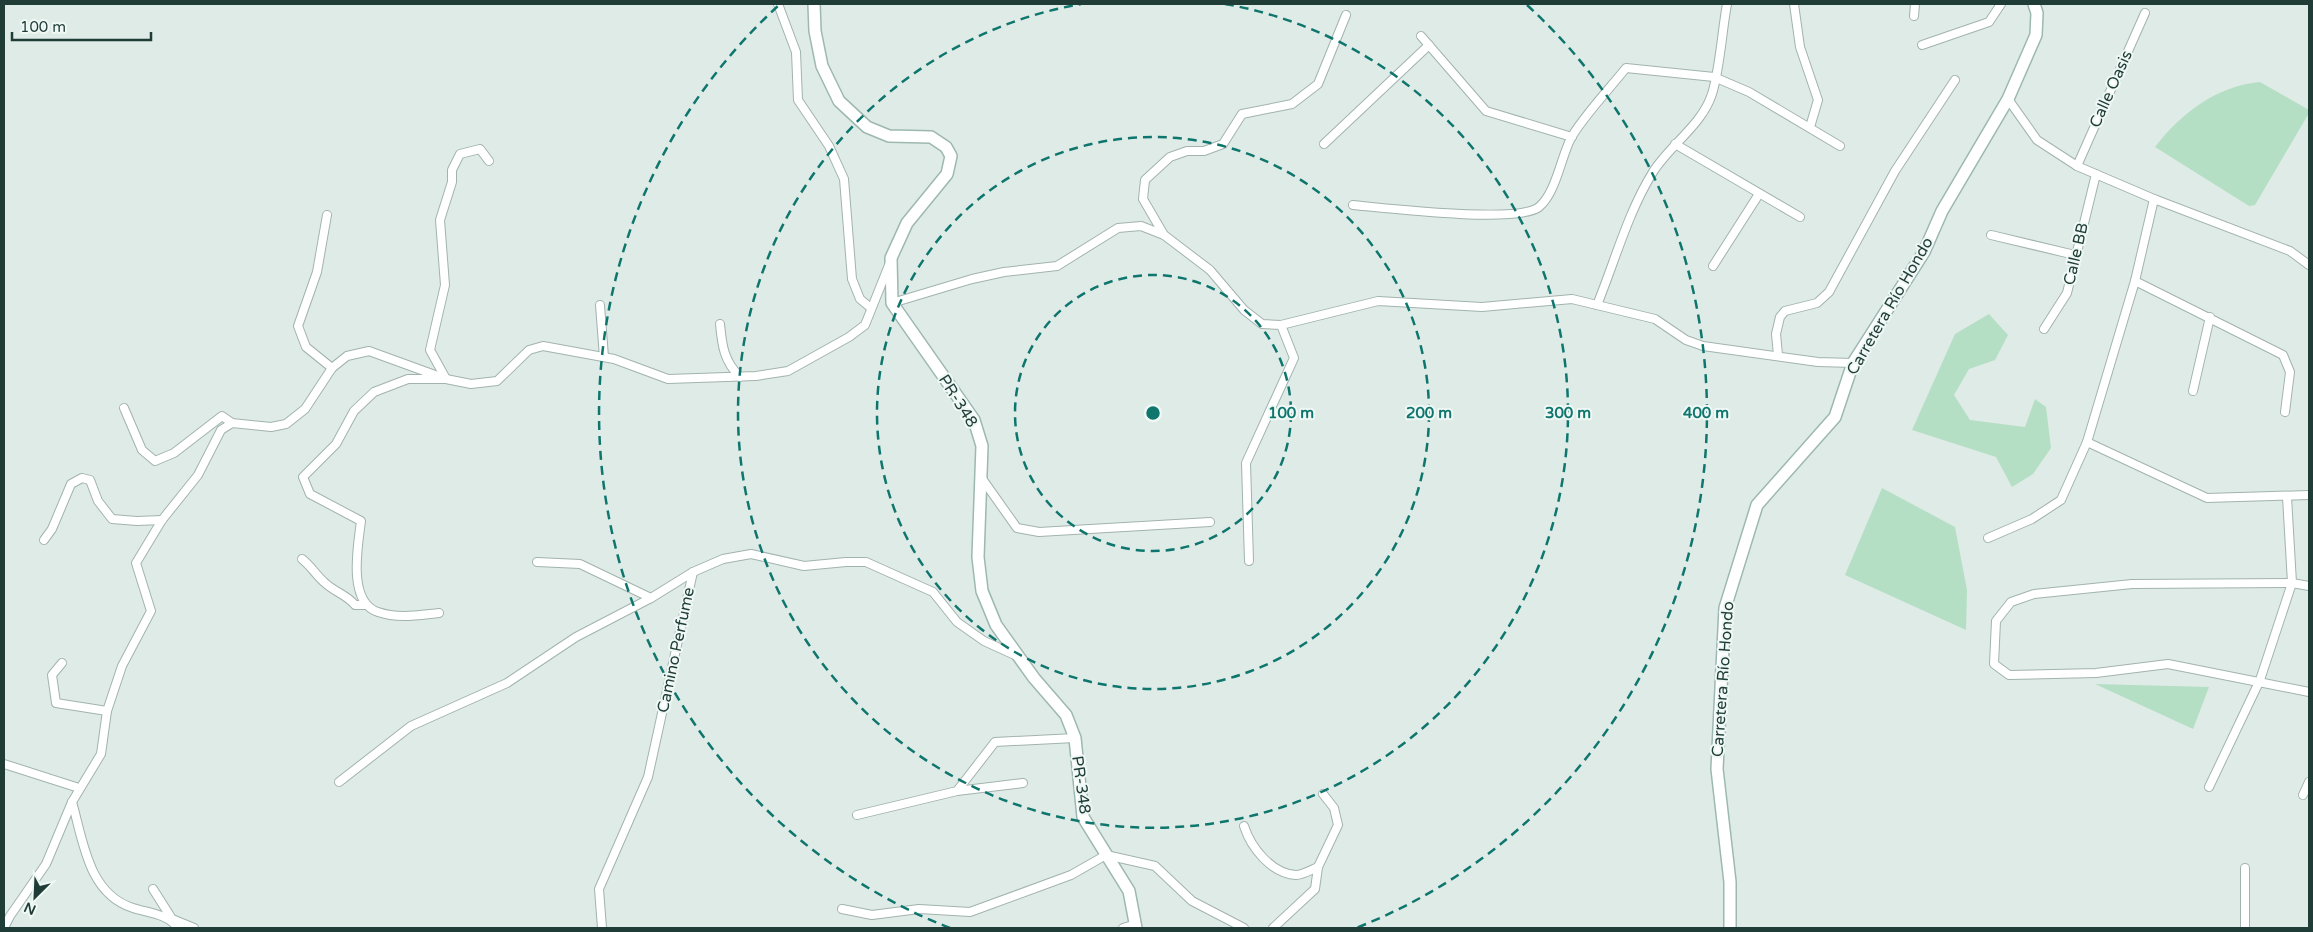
<svg xmlns="http://www.w3.org/2000/svg" width="2313" height="932" viewBox="0 0 2313 932" font-family="'Varela Round',sans-serif">
	<rect width="100%" height="100%" fill="#dfebe7"/>
	<g fill="#b5dfc4">
		<path d="M2260,82L2309,110V113L2255,205L2249,206L2155,147C2181,113 2217,86 2260,82Z"/>
		<path d="M1989,314L2008,335L1995,360L1969,369L1954,395L1970,420L2025,427L2035,399L2046,407L2051,448L2033,474L2012,487L1996,457L1912,430L1955,334Z"/>
		<path d="M1882,488L1955,527L1967,590L1966,630L1845,575Z"/>
		<path d="M2095,684L2209,687L2193,729Z"/>
	</g>
	<g fill="none" stroke-linecap="round" stroke-linejoin="round">
		<defs>
			<g id="street">
				<path d="M778,4L796,52L798,100L829,146L844,179L852,279L860,299L871,308"/>
				<path d="M1794,4L1800,47L1818,100L1810,127"/>
				<path d="M1914,16L1915,4"/>
				<path d="M1421,36L1486,111L1572,137"/>
				<path d="M1922,45L1989,22L2001,4"/>
				<path d="M2008,99L2037,140L2077,166L2154,199L2290,251L2309,265"/>
				<path d="M1324,144L1429,45"/>
				<path d="M1675,144L1800,217"/>
				<path d="M2077,166L2145,13"/>
				<path d="M1353,205C1385,208 1518,224 1539,207C1556,193 1561,157 1571,138C1582,118 1610,88 1626,68L1714,77L1749,92L1840,146"/>
				<path d="M327,215L317,272L298,326L306,347L332,368"/>
				<path d="M1164,235L1143,199L1145,180L1170,157L1187,151H1204L1223,144L1242,114L1292,104L1318,84L1346,15"/>
				<path d="M1991,235L2075,255"/>
				<path d="M1713,266L1759,194"/>
				<path d="M2135,281L2283,355L2290,372L2285,412"/>
				<path d="M892,303L972,279L1004,272L1057,266L1118,228L1141,226L1164,235L1210,270L1244,310L1262,324L1281,325L1378,301L1482,307L1572,299L1655,319L1686,340L1703,346L1818,362L1853,363"/>
				<path d="M600,305L604,357"/>
				<path d="M1597,305C1615,261 1628,212 1653,172C1670,145 1702,125 1712,94C1720,68 1722,31 1727,4"/>
				<path d="M720,324C722,346 724,361 740,377"/>
				<path d="M2044,329L2067,293L2096,174"/>
				<path d="M1778,355L1776,334L1780,317L1785,311L1817,303L1829,292L1895,171L1955,80"/>
				<path d="M2193,391L2210,317"/>
				<path d="M124,408L142,450L155,461L174,453L222,416L232,423"/>
				<path d="M2087,442L2207,498L2309,495"/>
				<path d="M983,480L1017,528L1039,532L1210,522"/>
				<path d="M1988,538L2032,519L2061,500L2087,442L2135,281L2154,199"/>
				<path d="M44,540L52,529L71,484L82,478L90,480L98,501L112,519L137,521L162,520"/>
				<path d="M302,559C311,566 316,575 324,582C334,592 346,594 355,605H365"/>
				<path d="M1249,561L1246,463L1294,358L1281,325"/>
				<path d="M537,562L580,564L651,598"/>
				<path d="M2309,586L2292,583L2132,584L2034,594L2011,602L1996,621L1994,664L2009,675L2096,673L2168,664L2309,692"/>
				<path d="M439,613C419,615 398,619 378,612C347,602 358,545 361,521L310,494L303,477L336,444L354,411L374,392L408,379H446L430,350L445,285L440,220L452,182V170L460,154L480,149L489,161"/>
				<path d="M62,663L52,675L56,703L107,711"/>
				<path d="M4,764L79,788"/>
				<path d="M339,782L411,726L507,683L576,637L651,598L693,572L723,559L751,554L804,566L846,562H866L933,592L957,622L984,641L1017,656"/>
				<path d="M2209,787L2260,680L2292,583L2287,497"/>
				<path d="M957,791L1023,783"/>
				<path d="M2303,795L2309,782"/>
				<path d="M72,802C83,840 88,894 133,908C149,913 168,914 178,928"/>
				<path d="M857,815L957,791L995,742L1075,738"/>
				<path d="M1244,826C1251,848 1272,874 1296,875C1302,875 1311,870 1318,867"/>
				<path d="M2245,868V928"/>
				<path d="M153,889L172,919L194,928"/>
				<path d="M842,909L872,915L919,909L970,912L1071,875L1106,855L1155,866L1192,901L1244,928"/>
				<path d="M4,928L10,916L46,864L72,802L101,754L107,711L122,666L151,611L136,563L162,520L198,475L221,430L232,423L271,427L286,424L305,409L332,368L347,356L369,351L446,379L471,384L497,381L529,350L543,346L614,359L668,379L756,376L788,371L849,337L865,325L889,265"/>
				<path d="M602,928L599,889L648,777L693,572"/>
				<path d="M1123,928L1136,924"/>
				<path d="M1273,928L1315,889L1318,867L1338,825L1334,808L1323,794"/>
			</g>
			<g id="secondary">
				<path d="M814,4L815,31L822,66L839,101L867,127L889,136L931,137L946,147L951,156L947,174L907,223L891,258L892,303L974,420L982,446L978,557L982,591L996,625L1034,678L1066,715L1075,738L1083,817L1129,891L1136,928"/>
				<path d="M1730,928V882L1717,769L1725,608L1757,505L1835,417L1853,363L1924,252L1942,211L2008,99L2036,35L2037,13L2034,4"/>
			</g>
		</defs>
		<use href="#street" stroke="#a2b3af" stroke-width="10"/>
		<use href="#secondary" stroke="#9db8b0" stroke-width="14"/>
		<use href="#street" stroke="#fff" stroke-width="8"/>
		<use href="#secondary" stroke="#fff" stroke-width="11"/>
	</g>
	<g fill="none" stroke="#0f766e" stroke-width="2.5" stroke-dasharray="9 6">
		<circle cx="1153" cy="413" r="138"/>
		<circle cx="1153" cy="413" r="276"/>
		<path d="M1225 4A415 415 0 1 1 1081 4"/>
		<path d="M950 928A553 553 0 0 1 779 5M1527 5A553 553 0 0 1 1356 928"/>
	</g>
	<g text-anchor="middle" dominant-baseline="central" stroke-width="4" stroke-linejoin="round" paint-order="stroke">
		<g font-size="16" fill="#1f3c37" stroke="#eff8f4">
			<text transform="translate(2111 89) rotate(-66)">Calle Oasis</text>
			<text transform="translate(2076 254) rotate(-77)">Calle BB</text>
			<text transform="translate(1890 306) rotate(-60)">Carretera Río Hondo</text>
			<text transform="translate(958 401) rotate(58)">PR-348</text>
			<text transform="translate(676 650) rotate(-78)">Camino Perfume</text>
			<text transform="translate(1723 679) rotate(-86)">Carretera Río Hondo</text>
			<text transform="translate(1081 785) rotate(82)">PR-348</text>
		</g>
	</g>
	<circle cx="1153" cy="413" r="8" fill="#0f766e" stroke="#eff8f4" stroke-width="2.5"/>
	<g font-size="15" text-anchor="middle" font-weight="bold" fill="#0f766e" stroke="#eff8f4" stroke-width="4" stroke-linejoin="round" paint-order="stroke">
		<text x="1291" y="418">100 m</text>
		<text x="1429" y="418">200 m</text>
		<text x="1568" y="418">300 m</text>
		<text x="1706" y="418">400 m</text>
	</g>
	<rect width="2313" height="932" fill="none" stroke="#1f3c37" stroke-width="10"/>
	<g transform="translate(35 897) rotate(204)" stroke="#eff8f4" stroke-width="4" paint-order="stroke">
	<path d="M0-4L9 19L0 12L-9 19Z" fill="#1f3c37"/>
	<text y="-8" font-size="14" font-weight="bold" text-anchor="middle" fill="#1f3c37">N</text>
	</g>
	<path d="M12 32v8h139v-8" fill="none" stroke="#1f3c37" stroke-width="2.5"/>
	<text x="20" y="32" font-size="15" fill="#1f3c37" stroke="#eff8f4" stroke-width="4" paint-order="stroke">100 m</text>
</svg>
